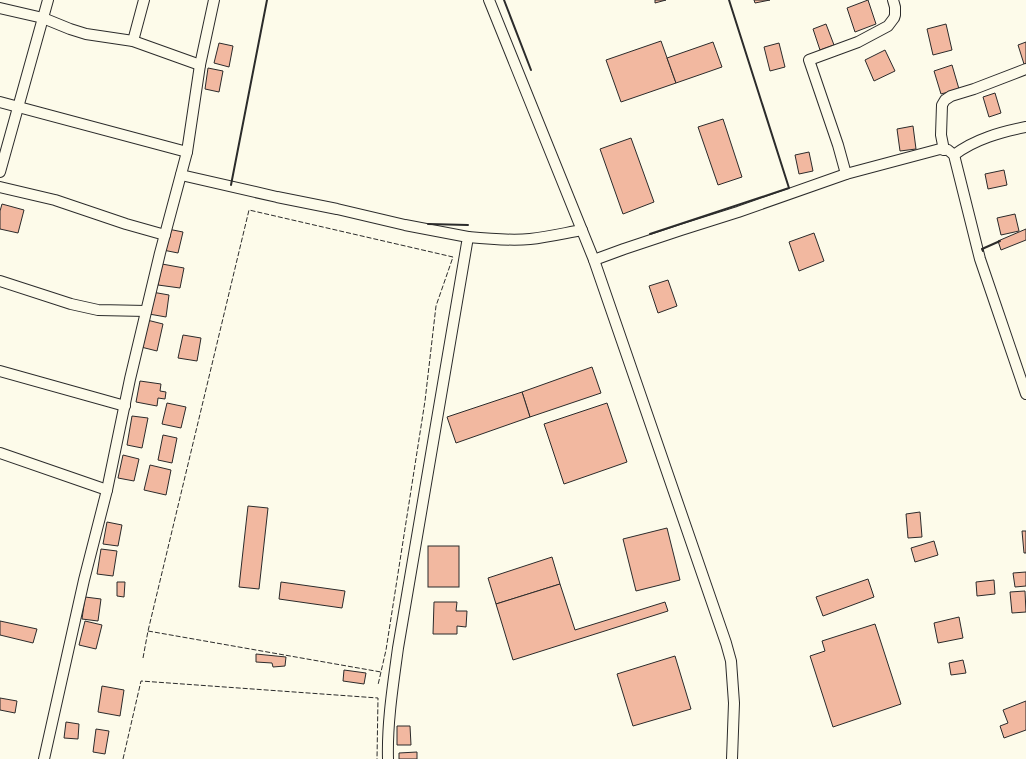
<svg xmlns="http://www.w3.org/2000/svg" width="1026" height="759" viewBox="0 0 1026 759" font-family="'Titillium Web',sans-serif">
	<rect width="100%" height="100%" fill="#fdfbea"/>
	<g fill="#f2b8a0" stroke="#2b2b2b">
		<path d="M655,0H666L655,3Z"/>
		<path d="M754,0H770L755,3Z"/>
		<path d="M868,0L876,24L855,32L847,8Z"/>
		<path d="M826,24L834,45L820,50L813,29Z"/>
		<path d="M946,24L952,50L933,55L927,29Z"/>
		<path d="M661,41L676,83L621,102L606,60Z"/>
		<path d="M713,42L722,67L676,83L667,58Z"/>
		<path d="M1026,42V64H1024L1018,45Z"/>
		<path d="M219,43L233,46L229,67L214,63Z"/>
		<path d="M779,43L785,67L770,71L764,47Z"/>
		<path d="M885,50L895,71L874,81L865,60Z"/>
		<path d="M952,65L959,89L941,94L934,71Z"/>
		<path d="M208,68L223,71L219,92L205,89Z"/>
		<path d="M995,93L1001,113L989,117L983,97Z"/>
		<path d="M723,119L742,177L718,185L698,127Z"/>
		<path d="M913,126L916,149L900,151L897,129Z"/>
		<path d="M631,138L654,202L623,214L600,149Z"/>
		<path d="M809,152L813,171L799,174L795,155Z"/>
		<path d="M1004,170L1007,185L988,189L985,174Z"/>
		<path d="M2,204L24,210L18,233L0,229V211Z"/>
		<path d="M1015,214L1019,231L1001,235L997,218Z"/>
		<path d="M168,229L183,232L178,253L163,250Z"/>
		<path d="M1026,229V240L1001,250L998,241Z"/>
		<path d="M814,233L824,261L799,271L789,242Z"/>
		<path d="M162,264L184,268L180,288L158,285Z"/>
		<path d="M668,280L677,306L658,313L649,286Z"/>
		<path d="M152,292L169,295L166,317L149,314Z"/>
		<path d="M147,320L163,324L157,351L141,347Z"/>
		<path d="M183,335L201,338L197,361L178,358Z"/>
		<path d="M592,367L601,393L530,417L522,392Z"/>
		<path d="M140,381L161,384L160,391L166,392L165,399L158,398L157,406L136,402Z"/>
		<path d="M522,392L530,417L456,443L447,417Z"/>
		<path d="M167,403L186,407L181,428L162,424Z"/>
		<path d="M607,403L627,462L564,484L544,424Z"/>
		<path d="M132,416L148,418L142,448L127,445Z"/>
		<path d="M163,435L177,438L172,463L158,460Z"/>
		<path d="M123,455L139,459L134,481L118,478Z"/>
		<path d="M150,465L171,470L166,495L144,490Z"/>
		<path d="M248,506L268,508L259,589L239,587Z"/>
		<path d="M920,512L922,537L908,538L906,514Z"/>
		<path d="M107,522L122,525L118,546L103,544Z"/>
		<path d="M667,528L680,580L636,591L623,539Z"/>
		<path d="M1022,531H1026V553H1024Z"/>
		<path d="M934,541L938,555L915,562L911,548Z"/>
		<rect x="428" y="546" width="31" height="41"/>
		<path d="M101,549L117,551L113,576L97,574Z"/>
		<path d="M552,557L560,584L496,604L488,578Z"/>
		<path d="M1026,572V586L1015,587L1013,573Z"/>
		<path d="M868,579L874,597L823,616L816,597Z"/>
		<path d="M994,580L995,594L977,596L976,582Z"/>
		<path d="M117,582H125L124,597L117,596Z"/>
		<path d="M281,582L345,591L342,608L279,599Z"/>
		<path d="M560,584L575,630L665,602L668,611L513,660L496,604Z"/>
		<path d="M1025,591L1026,612L1012,613L1010,592Z"/>
		<path d="M85,597L101,599L98,621L82,619Z"/>
		<path d="M434,602H457L456,611H467L466,627L457,626V634H433Z"/>
		<path d="M959,617L963,638L938,643L934,623Z"/>
		<path d="M0,621L37,629L33,643L0,635Z"/>
		<path d="M85,621L102,625L96,649L79,645Z"/>
		<path d="M875,624L901,704L833,727L810,656L825,651L822,641Z"/>
		<path d="M256,654L286,657L285,666L273,667L272,663L256,662Z"/>
		<path d="M675,656L691,709L633,726L617,674Z"/>
		<path d="M963,660L966,673L951,675L949,663Z"/>
		<path d="M344,670L366,673L364,684L343,681Z"/>
		<path d="M102,686L124,690L120,716L98,712Z"/>
		<path d="M0,698L17,701L15,713L0,710Z"/>
		<path d="M1026,701V730L1004,738L1000,726L1008,723L1003,710Z"/>
		<path d="M66,722L79,724L78,739L64,738Z"/>
		<path d="M397,726H410L411,745H397Z"/>
		<path d="M96,729L109,731L105,754L93,752Z"/>
		<path d="M417,752V759H399V753Z"/>
	</g>
	<g fill="none" stroke-linecap="round" stroke-linejoin="round">
		<defs>
			<g id="minor">
				<path d="M489,0L594,260L726,643L731,661L734,703L732,759"/>
				<path d="M0,8L43,18L70,29L86,34L133,41L200,65"/>
				<path d="M133,41L144,0"/>
				<path d="M0,102L187,152"/>
				<path d="M944,150L941,135L942,105L945,100L951,96L974,89L1026,69"/>
				<path d="M954,155C975,139 1001,132 1026,127"/>
				<path d="M0,172L48,0"/>
				<path d="M846,174L838,145L809,60L858,42L888,26L894,18L895,15V7L893,0"/>
				<path d="M181,175L277,197L337,209L405,225L468,237L398,648C393,685 387,722 388,759"/>
				<path d="M0,187L55,200L126,224L165,235"/>
				<path d="M468,237C489,239 510,241 530,239C548,237 565,233 582,230"/>
				<path d="M594,260L624,249L681,230L738,212L846,174L940,149L948,150L954,155L980,259L1026,394"/>
				<path d="M0,281L71,304L98,310L146,311"/>
				<path d="M0,371L125,406"/>
				<path d="M0,453L107,490"/>
				<path d="M44,759L84,580L107,490L130,379L160,253L187,152L200,65L214,0"/>
			</g>
		</defs>
		<use href="#minor" stroke="#2b2b2b" stroke-width="12"/>
		<use href="#minor" stroke="#fdfbea" stroke-width="10"/>
		<g stroke="#2b2b2b" stroke-width="1" stroke-dasharray="5 2" stroke-linecap="butt">
			<path d="M148,631L381,672"/>
			<path d="M143,658L148,631L249,210L453,257L436,306L425,401L386,650L378,685"/>
			<path d="M123,759L141,681L378,698L377,759"/>
		</g>
		<g stroke="#2b2b2b" stroke-width="2">
			<path d="M504,0L531,70"/>
			<path d="M231,185L267,0"/>
			<path d="M428,224L468,225"/>
			<path d="M650,234L789,188L729,0"/>
			<path d="M983,251L982,249L1000,241"/>
		</g>
	</g>
</svg>
